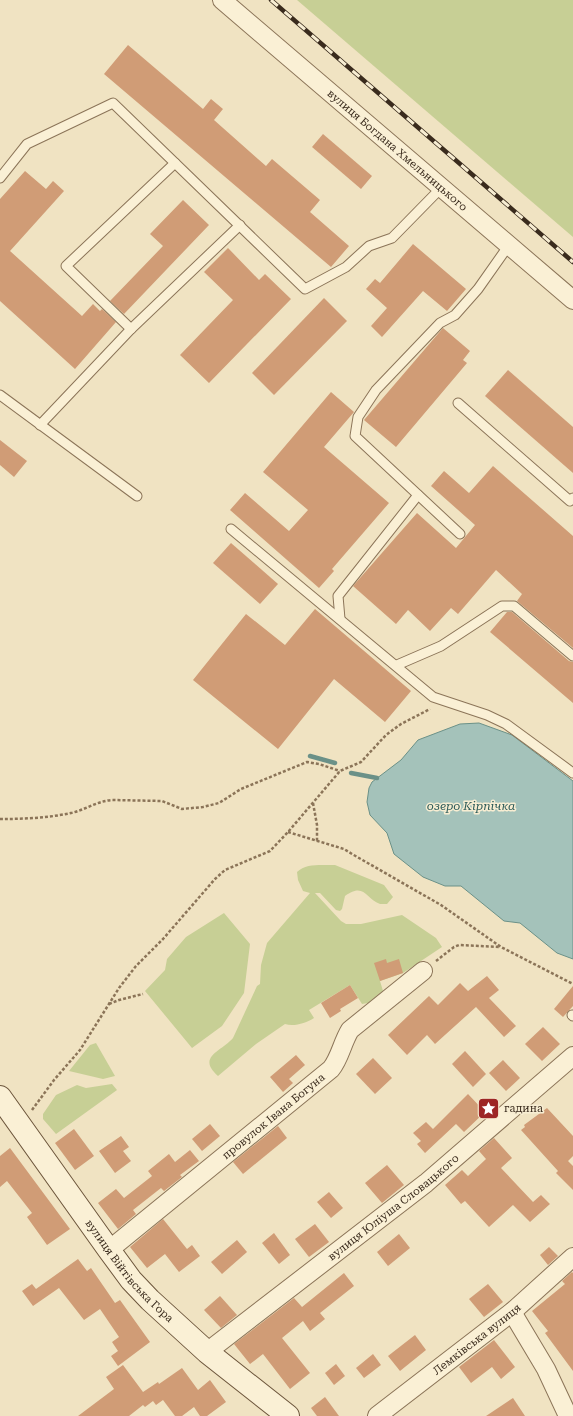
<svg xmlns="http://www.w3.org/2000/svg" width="573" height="1416" viewBox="0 0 573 1416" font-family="'Roboto Serif',serif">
	<rect width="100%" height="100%" fill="#f0e3c2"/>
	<g fill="#c7cf95">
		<path d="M297,0H573V237Z"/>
		<path d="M329,865H335L384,885L393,897L387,904H380C365,899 365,882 345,896L342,909L340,911L336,910L320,893H315L341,921L346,924H361L402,915L436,938L442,947L403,973L380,981L383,991L368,1003L362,1004L350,985L309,1010L314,1018C306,1023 294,1027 285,1024L256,1044L218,1076C196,1057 222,1051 233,1038L257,986L260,984L261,965L267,943L310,893L303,891L298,880L297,872C305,864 318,865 329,865Z"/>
		<path d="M224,913L250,944L244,993L222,1026L192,1048L145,991L165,970L167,959L186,937Z"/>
		<path d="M96,1043L115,1076L103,1079L69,1071L90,1045Z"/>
		<path d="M112,1084L117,1090L56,1134L43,1119V1114L56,1095L77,1085L86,1088Z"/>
	</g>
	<path fill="#a4c2ba" stroke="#6b9188" d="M479,723L512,735L573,781V959L557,953L520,923L504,921L461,886H445L423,877L394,854L387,833L370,815L367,802L369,788L372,782L401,760L418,740L460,724Z"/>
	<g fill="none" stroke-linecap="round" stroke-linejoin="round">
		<g stroke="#6b9188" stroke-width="4.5">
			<path d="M310,756L335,763"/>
			<path d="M351,773L377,778"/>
		</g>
	</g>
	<g fill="#d09c76">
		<path d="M128,45L203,109L211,99L223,109L214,120L266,166L272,159L320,200L310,212L349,246L331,267L104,74Z"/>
		<path d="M323,134L372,176L361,189L312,147Z"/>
		<path d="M25,171L46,189L53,181L64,191L10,251L82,316L93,304L100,311L102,309L116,322L75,369L0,301V199Z"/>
		<path d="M183,200L209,225L124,314L110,301L163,246L150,234Z"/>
		<path d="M413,244L466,289L447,311L423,291L382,337L371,326L387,308L366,289L375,279L380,283Z"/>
		<path d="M228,248L259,280L265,274L291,299L209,383L180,355L233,300L204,272Z"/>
		<path d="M324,298L347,321L274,395L252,373Z"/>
		<path d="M443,328L470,351L463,360L467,363L396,447L364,420Z"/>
		<path d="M508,370L573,427V473L485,396Z"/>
		<path d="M331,392L354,412L324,447L389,503L332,569L334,571L319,588L230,510L245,493L289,531L308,510L263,472Z"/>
		<path d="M0,440L27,461L14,477L0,465Z"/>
		<path d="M493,466L573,536V648L517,601L522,594L496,570L458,614L451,608L430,631L408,610L396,624L353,586L417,513L456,548L475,525L431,486L444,471L469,493Z"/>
		<path d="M231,543L278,584L260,604L213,563Z"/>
		<path d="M315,609L411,691L385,722L334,679L278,749L193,680L246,614L285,645Z"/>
		<path d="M507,612H512L569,661L573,662V703L490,632Z"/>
		<path d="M386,959L387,963L399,959L403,973L380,981L374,963Z"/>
		<path d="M487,976L499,990L489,998L516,1026L504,1037L476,1007L435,1044L427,1035L407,1055L388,1035L429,996L438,1005L460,983L468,991Z"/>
		<path d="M350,985L358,998L340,1009L341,1011L330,1018L321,1003Z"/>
		<path d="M573,986V1006L563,1017L554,1009Z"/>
		<path d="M543,1027L560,1044L542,1061L525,1044Z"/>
		<path d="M465,1051L486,1074L473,1087L452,1064Z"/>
		<path d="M296,1055L305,1065L289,1079L293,1083L283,1092L270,1077Z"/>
		<path d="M373,1058L392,1078L375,1094L356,1074Z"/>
		<path d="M503,1060L520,1078L506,1091L489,1073Z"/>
		<path d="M468,1094L485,1112L464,1132L456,1124L425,1153L417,1144L421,1141L413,1133L426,1122L433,1129Z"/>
		<path d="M547,1108L573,1136V1156L568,1161L573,1166V1190L556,1173L558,1171L521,1130L525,1127L524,1125Z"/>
		<path d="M210,1124L220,1136L202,1151L192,1139Z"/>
		<path d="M278,1126L287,1138L243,1174L233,1162Z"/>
		<path d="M74,1129L94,1156L75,1170L55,1143Z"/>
		<path d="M121,1136L129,1147L123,1151L131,1161L115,1173L99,1151Z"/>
		<path d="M494,1138L512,1158L501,1168L533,1202L541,1195L550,1204L530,1222L513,1205L489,1227L465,1201L461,1204L445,1185L462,1170L468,1176L486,1159L479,1151Z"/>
		<path d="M10,1148L70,1229L47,1245L27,1217L32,1213L7,1181L0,1187V1156Z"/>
		<path d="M190,1150L199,1161L180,1175L182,1177L164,1191L161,1188L133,1210L136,1214L118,1229L98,1203L116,1189L124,1198L152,1176L148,1171L169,1154L175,1162Z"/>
		<path d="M387,1165L404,1185L382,1203L365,1183Z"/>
		<path d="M329,1192L343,1208L331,1218L317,1202Z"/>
		<path d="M163,1219L187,1249L192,1245L200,1256L179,1272L165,1254L147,1268L130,1247Z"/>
		<path d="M315,1224L329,1242L309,1257L295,1239Z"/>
		<path d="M274,1233L290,1255L279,1264L262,1243Z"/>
		<path d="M399,1234L410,1248L388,1266L377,1252Z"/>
		<path d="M237,1240L247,1252L222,1274L211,1262Z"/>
		<path d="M549,1247L558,1256L548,1265L540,1255Z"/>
		<path d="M78,1259L87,1271L91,1268L115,1303L120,1300L150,1342L118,1366L111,1356L118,1351L112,1342L119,1337L100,1309L84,1320L59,1288L33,1306L22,1291L32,1284L36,1289Z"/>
		<path d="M572,1272L573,1273V1371L545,1333L548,1331L532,1311L565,1284L562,1281Z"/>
		<path d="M344,1273L354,1286L320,1313L325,1319L310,1331L303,1321L282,1338L310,1373L290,1389L263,1354L250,1364L234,1344L294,1298L302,1307Z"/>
		<path d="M488,1284L503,1302L484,1317L469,1299Z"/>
		<path d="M220,1296L237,1315L221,1328L204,1310Z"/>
		<path d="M415,1335L426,1350L400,1371L388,1356Z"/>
		<path d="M494,1340L515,1367L501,1379L492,1367L471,1383L459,1367Z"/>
		<path d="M373,1354L381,1365L364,1378L356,1368Z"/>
		<path d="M336,1364L345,1376L334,1385L325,1373Z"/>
		<path d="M123,1365L143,1392L158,1382L159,1384L182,1368L198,1390L210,1380L226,1402L207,1416H200L194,1407L182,1416H175L163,1400L156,1405L153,1401L145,1407L143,1405L129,1416H78L114,1389L106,1377Z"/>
		<path d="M325,1397L339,1416H317L311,1408Z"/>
		<path d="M513,1398L525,1416H486Z"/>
	</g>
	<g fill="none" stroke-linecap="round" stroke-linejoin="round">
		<defs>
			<g id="lane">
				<path d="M0,178L27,144L113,103L305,289L346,267L369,246L392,238L442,187"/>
				<path d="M131,329L66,266L175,163"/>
				<path d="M0,395L137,496"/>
				<path d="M458,403L570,501L573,498"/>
				<path d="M40,425L131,329L240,225"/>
				<path d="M231,529L433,697L487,715L506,724L573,773"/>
				<path d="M460,534L355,436L358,417L376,390L440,323L455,315L478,289L509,245"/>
				<path d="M340,619L338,596L418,495"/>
				<path d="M397,665L441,646L502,606H514L573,656"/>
				<path d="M572,1015L573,1016"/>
			</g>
			<g id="street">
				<path id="s1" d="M222,0L573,300"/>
				<path id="s2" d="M109,1250L331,1069C340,1058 342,1043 350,1030L423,971"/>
				<path d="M512,1312L546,1369L568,1416"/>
				<path id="s3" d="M207,1352L426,1183L573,1056"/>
				<path id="s4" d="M377,1416L512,1312L573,1257"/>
			</g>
			<g id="secondary">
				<path id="s5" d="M0,1097L109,1250L131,1280L150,1300L207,1352L288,1416"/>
			</g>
		</defs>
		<use href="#lane" stroke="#8b7458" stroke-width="11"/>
		<use href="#street" stroke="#8b7458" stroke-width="20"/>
		<use href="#secondary" stroke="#6c553b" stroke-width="24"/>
		<g stroke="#8b7458" stroke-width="2.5" stroke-dasharray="3 2" stroke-linecap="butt">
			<path d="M313,803L317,825V842"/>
			<path d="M0,819C23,819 48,818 71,813C85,810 97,801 112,800L162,801L182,809L203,807L219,803L241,789L307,762L319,764L340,771"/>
			<path d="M288,832L344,849L352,854L441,905L501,947L573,984"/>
			<path d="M436,961L454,947L459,945L500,947"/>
			<path d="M109,1004L119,1000L143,994"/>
			<path d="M32,1110L54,1080L80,1050L119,988L136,966L163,939L215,879L225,870L270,851L288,832L340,771L361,762L386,735L401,724L430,709"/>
		</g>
		<use href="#lane" stroke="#faf0d5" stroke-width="9"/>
		<use href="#street" stroke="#faf0d5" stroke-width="18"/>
		<use href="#secondary" stroke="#faf0d5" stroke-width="22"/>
		<defs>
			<path id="rail" d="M271,0L573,262"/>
		</defs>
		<use href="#rail" stroke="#3a2b1d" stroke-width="4.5"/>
		<use href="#rail" stroke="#f7edd2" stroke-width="3" stroke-dasharray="9" stroke-linecap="butt"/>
	</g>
	<defs>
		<symbol id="sight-square" viewBox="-11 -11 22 22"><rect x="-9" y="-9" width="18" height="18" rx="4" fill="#9d2625" stroke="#f7edd2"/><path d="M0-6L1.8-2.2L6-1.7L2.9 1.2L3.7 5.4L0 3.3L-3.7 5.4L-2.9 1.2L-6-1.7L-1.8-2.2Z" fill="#fff"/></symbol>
	</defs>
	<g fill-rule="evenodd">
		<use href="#sight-square" x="476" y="1096" width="25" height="25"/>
	</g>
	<g text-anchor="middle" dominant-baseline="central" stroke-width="3" stroke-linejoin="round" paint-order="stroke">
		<g font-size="11" fill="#3a2b1d" stroke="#f7edd2">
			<text stroke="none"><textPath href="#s1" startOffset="231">вулиця Богдана Хмельницького</textPath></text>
			<text stroke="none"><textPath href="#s2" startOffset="212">провулок Івана Богуна</textPath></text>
			<text stroke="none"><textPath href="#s3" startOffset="236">вулиця Юліуша Словацького</textPath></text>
			<text stroke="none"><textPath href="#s5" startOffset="217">вулиця Війтівська Гора</textPath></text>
			<text stroke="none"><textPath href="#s4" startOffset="126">Лемківська вулиця</textPath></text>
		</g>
		<g font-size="11" fill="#3a2b1d" stroke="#f7edd2" text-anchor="start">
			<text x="504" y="1108">гадина</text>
		</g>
		<g font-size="12" font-style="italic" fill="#2b5a58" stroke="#f7edd2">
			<text x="471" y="806">озеро Кірпічка</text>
		</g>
	</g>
</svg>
